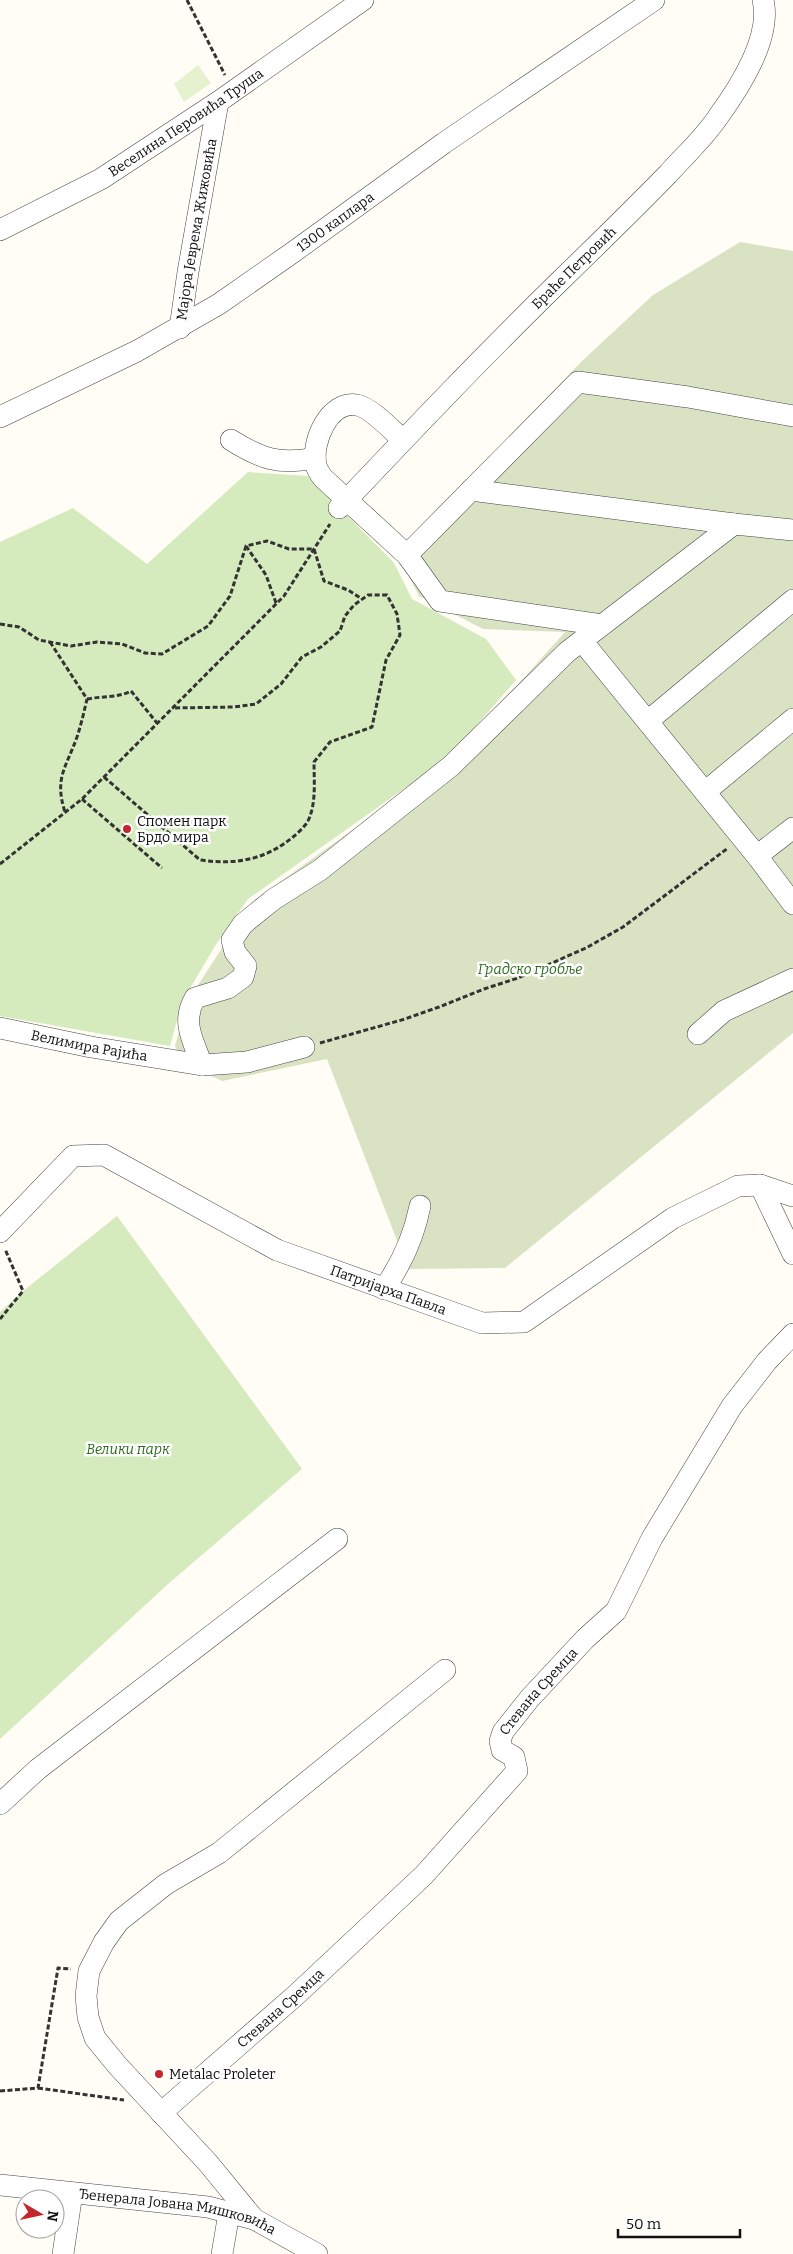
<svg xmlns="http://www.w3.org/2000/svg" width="793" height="2254" viewBox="0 0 793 2254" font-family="Bitter,serif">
	<rect width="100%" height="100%" fill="#fffdf5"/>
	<g fill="#d5ebbd">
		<path d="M248,472L308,476L394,563L412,599L486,639L516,680L449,757L248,899L215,946L182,1002L170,1046L0,1016V542L73,508L147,564Z"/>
		<path d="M117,1216L302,1469L167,1585L0,1739V1312L23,1291Z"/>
	</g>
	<path fill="#d9e3c4" d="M740,242L793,251V1033L505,1268L408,1269L327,1059L222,1081L181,1061L175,1046L187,1002L252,902L450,760L565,632L483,629L419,596L410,578L401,548L581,362L653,295Z"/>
	<path fill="#e6f2cf" d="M198,65L211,83L184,102L174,84Z"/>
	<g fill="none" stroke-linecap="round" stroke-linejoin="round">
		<defs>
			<g id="minor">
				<path id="s1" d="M0,230L101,179L218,102L363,0"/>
				<path id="s2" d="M180,328L188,272L218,102"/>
				<path id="s3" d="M0,417L137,351L219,304L292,253L444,143L654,0"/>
				<path d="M231,440C261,459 279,465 315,458"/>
				<path d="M403,440C393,431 370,407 357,405C329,400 311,442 316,465C317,470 320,474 323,478L407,555L578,382L688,397L793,416"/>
				<path d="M471,490L734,524L793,530"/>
				<path id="s4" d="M339,508C412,431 485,354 561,280C597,245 633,210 668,174C685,155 704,138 718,117C739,88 772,38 763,0"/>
				<path d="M407,555L440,601L602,625"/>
				<path d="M582,641L757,856L793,904"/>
				<path d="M648,721L793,600"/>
				<path d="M705,792L793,719"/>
				<path d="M757,856L793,828"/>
				<path id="s5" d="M0,1028L91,1047L202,1065C193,1040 181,1022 195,998L228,988L243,977L246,966L235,952L232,940L243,924L274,899L320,870L451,766L567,652L734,524"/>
				<path d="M698,1034L724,1011L793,979"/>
				<path d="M202,1065L247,1062L304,1047"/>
				<path d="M760,1185L793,1254"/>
				<path id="s6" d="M0,1232L73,1156L104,1155L277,1250L482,1323L524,1322L673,1218L738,1186L760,1185L793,1196"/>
				<path d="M384,1289C402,1263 414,1237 420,1206"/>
				<path d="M0,1804L38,1769L337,1539"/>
				<path id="s7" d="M161,2113L296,1995L424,1875L517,1771L514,1757L502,1750L500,1741L503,1732L530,1698L585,1639L616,1611L652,1538L732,1406L767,1361L793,1334"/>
				<path id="s8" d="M0,2185L208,2207L254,2219L317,2254"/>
				<path d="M254,2219L208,2163L117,2065L95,2038L88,2017L86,1996L89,1971L104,1942L119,1921L166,1884L219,1853L445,1670"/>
				<path d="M63,2254L72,2193"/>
				<path d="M222,2254L229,2213"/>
			</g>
		</defs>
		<use href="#minor" stroke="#444" stroke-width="22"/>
		<g stroke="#333" stroke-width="3" stroke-dasharray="5 2.5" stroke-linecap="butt">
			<path d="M187,0L225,75"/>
			<path d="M246,546L266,575L276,603"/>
			<path d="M0,624L19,627L39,640L71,646L97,642L122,644L145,653L162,654L208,626L230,596L246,546L267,541L289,549H314L324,581L348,590L362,599"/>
			<path d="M50,642L87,699C84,712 81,725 77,737C66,768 54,778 65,812"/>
			<path d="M87,699C102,696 118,698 131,691L157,723"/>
			<path d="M104,777L200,860C236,865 265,860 293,837C300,831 308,824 310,816C316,800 314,779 314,762L330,742L372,727L386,660L400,635L397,614L387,595H368L354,605L345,616L340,631L321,647L302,657L281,684L256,704L234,707L172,708"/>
			<path d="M82,799L162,868"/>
			<path d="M0,864L82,799L284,596L330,524"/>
			<path d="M320,1043L405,1019L439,1007L484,989L518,978L586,948L623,927L728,848"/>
			<path d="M0,1319L23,1291L5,1249"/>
			<path d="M38,2088L124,2100"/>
			<path d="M0,2091L38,2088L58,1968L71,1969"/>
		</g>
		<use href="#minor" stroke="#fff" stroke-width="21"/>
	</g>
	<g fill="#c4262e" stroke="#fff" stroke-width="2">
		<circle cx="127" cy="829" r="5"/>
		<circle cx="159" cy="2074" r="5"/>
	</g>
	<g text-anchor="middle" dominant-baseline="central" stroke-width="5" stroke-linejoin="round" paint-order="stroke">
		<g font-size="14" fill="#111" stroke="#fff">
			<text stroke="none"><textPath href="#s1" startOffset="215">Веселина Перовића Труша</textPath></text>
			<text stroke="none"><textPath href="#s3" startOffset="389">1300 каплара</textPath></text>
			<text stroke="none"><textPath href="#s2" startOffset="100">Мајора Јеврема Жижовића</textPath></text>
			<text stroke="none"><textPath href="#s4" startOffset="336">Браће Петровић</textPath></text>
			<text stroke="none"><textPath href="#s5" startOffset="91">Велимира Рајића</textPath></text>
			<text stroke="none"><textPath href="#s6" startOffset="452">Патријарха Павла</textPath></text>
			<text stroke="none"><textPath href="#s7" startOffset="595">Стевана Сремца</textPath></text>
			<text stroke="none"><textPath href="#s7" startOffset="159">Стевана Сремца</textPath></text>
			<text stroke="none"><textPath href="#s8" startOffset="180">Ђенерала Јована Мишковића</textPath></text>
		</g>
		<g font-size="14" fill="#111" stroke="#fff" text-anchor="start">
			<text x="137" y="821">Спомен парк<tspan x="137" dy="16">Брдо мира</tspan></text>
			<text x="169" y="2074">Metalac Proleter</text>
		</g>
		<g font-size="14" font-style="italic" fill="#2f6b1f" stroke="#fff">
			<text x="530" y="969">Градско гробље</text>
			<text x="128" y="1449">Велики парк</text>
		</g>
	</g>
	<g transform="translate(40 2214) rotate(99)"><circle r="24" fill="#ffffff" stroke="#a0a0a0"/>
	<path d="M0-4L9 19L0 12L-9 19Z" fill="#c4262e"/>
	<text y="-8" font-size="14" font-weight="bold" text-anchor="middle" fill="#111111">N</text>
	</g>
	<path d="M618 2229v8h122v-8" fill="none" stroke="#111111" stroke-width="2.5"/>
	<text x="626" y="2229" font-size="15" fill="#111111" stroke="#ffffff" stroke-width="4" paint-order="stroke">50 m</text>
</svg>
